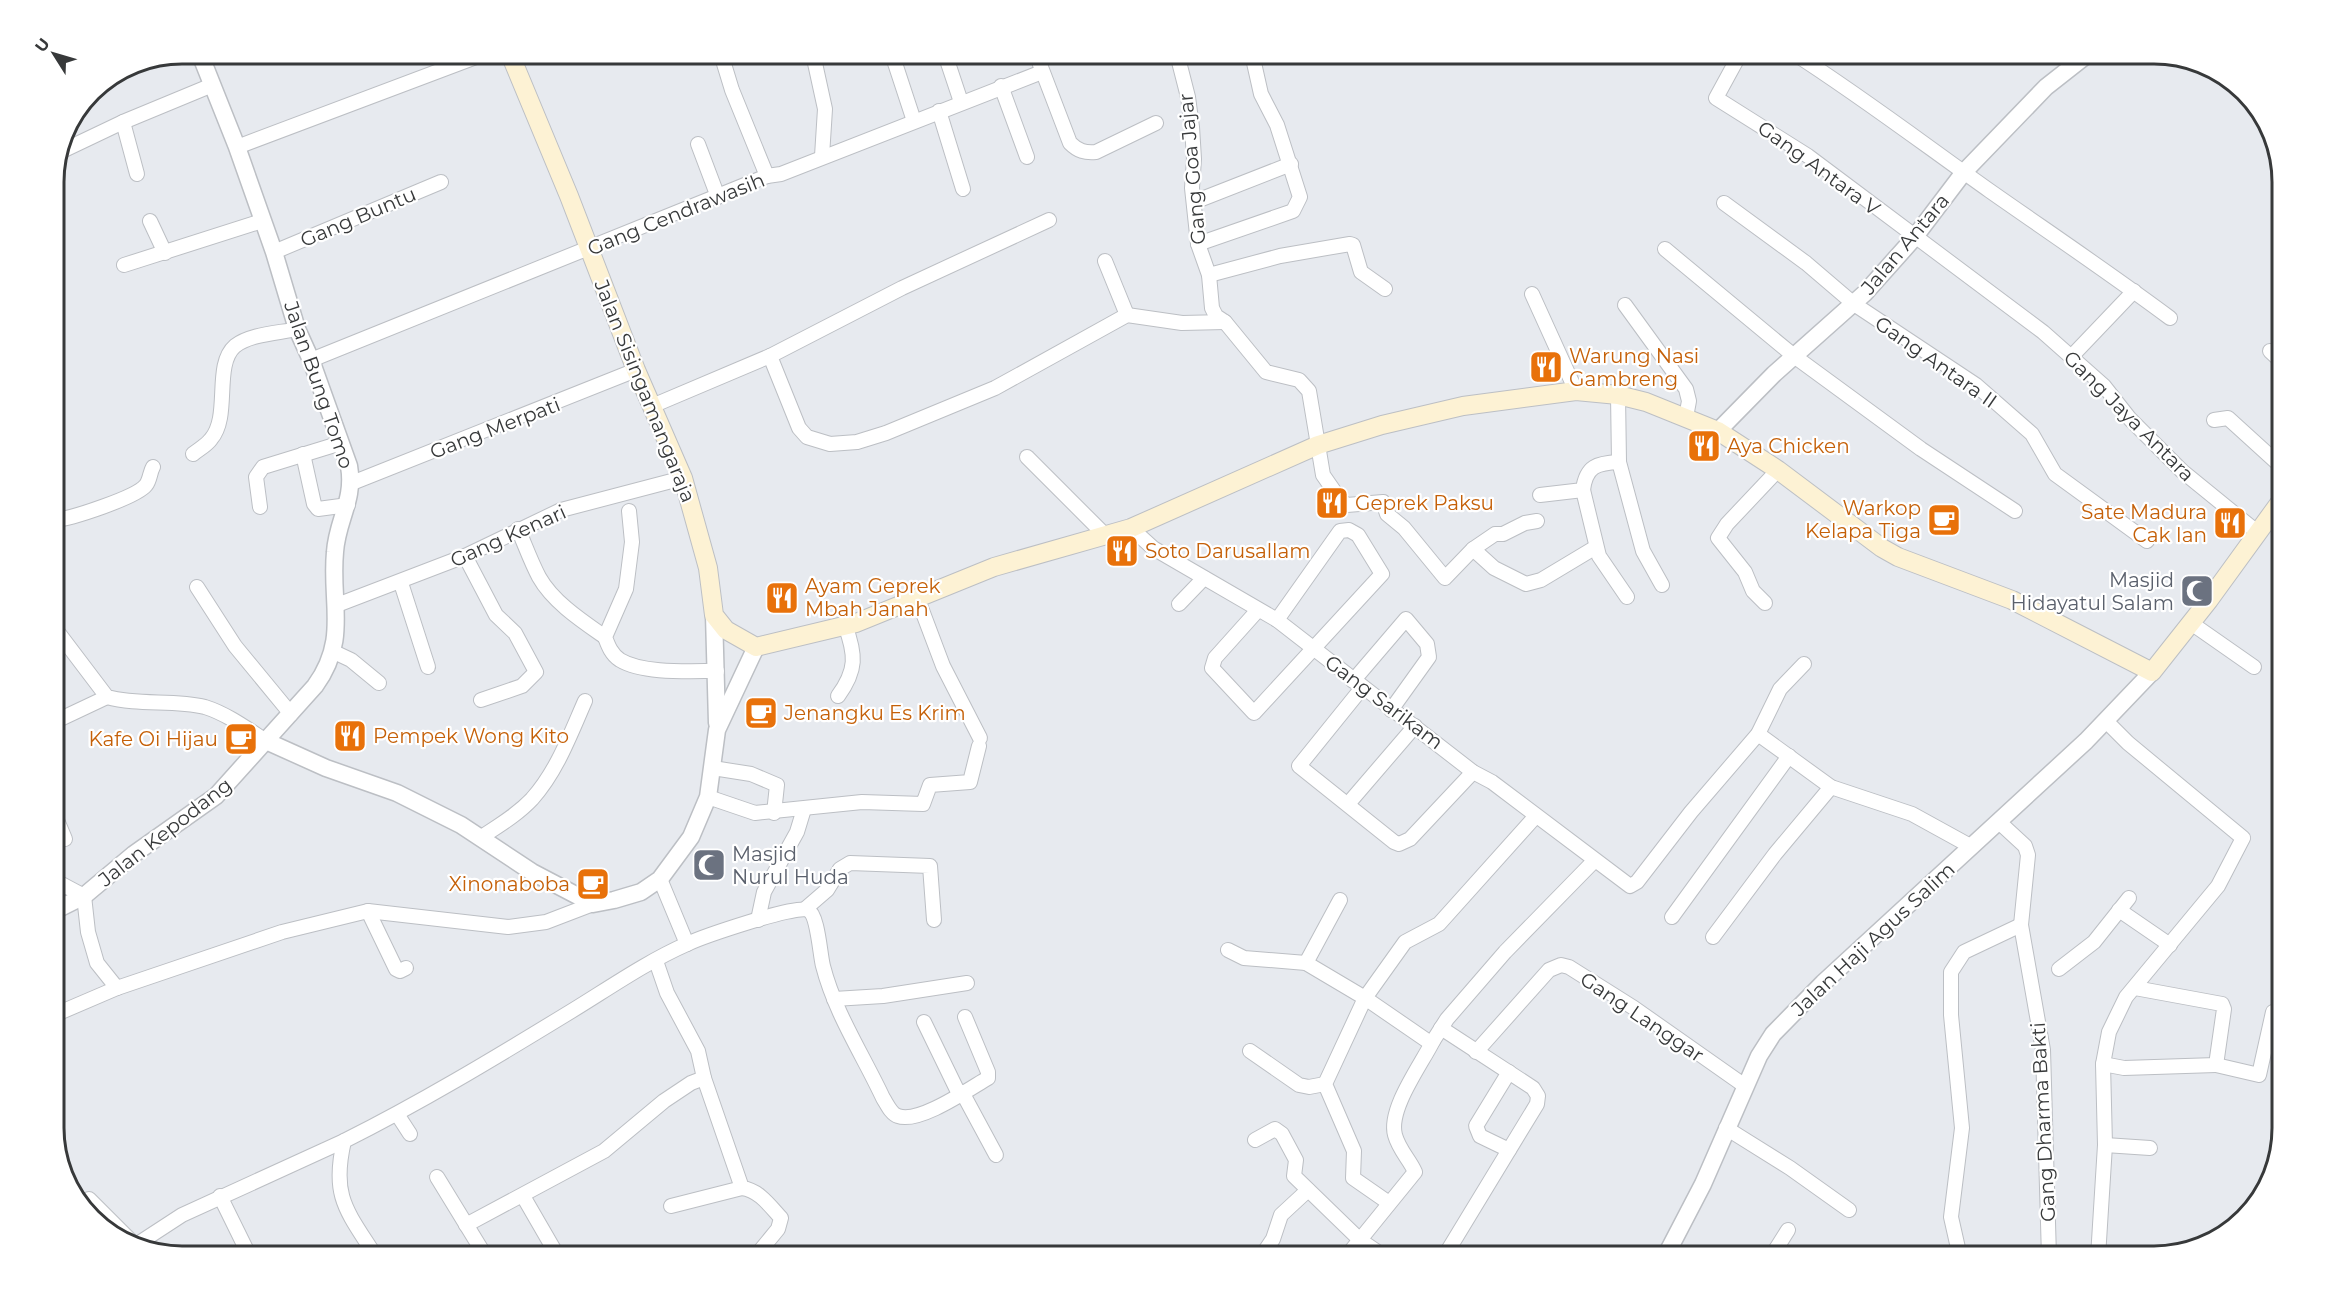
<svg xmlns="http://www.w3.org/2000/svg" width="2337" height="1311" viewBox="0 0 2337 1311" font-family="Montserrat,sans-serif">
	<rect width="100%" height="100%" fill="#e7eaef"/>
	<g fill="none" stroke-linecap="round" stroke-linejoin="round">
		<defs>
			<g id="minor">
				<path d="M721,54L732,90L767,176"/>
				<path d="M813,54L825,109L822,156"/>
				<path d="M892,54L914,121"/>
				<path d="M945,54L961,102"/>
				<path d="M1036,54L1070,143C1078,151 1085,153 1096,152L1156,123"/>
				<path d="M1177,54L1188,97L1192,127L1194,159L1192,188L1198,244L1209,275L1212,308L1216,316L1225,322L1266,372L1299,380L1309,391L1323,475L1341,501L1347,505L1383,502L1387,514L1404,528L1445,578L1473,549L1495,534H1503L1525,523L1537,521"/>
				<path d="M1740,54L1716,98L1808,156L2043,332L2104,386L2130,419L2182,471L2257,532"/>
				<path d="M1795,54C1862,97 1925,145 1990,191C2050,233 2111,274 2170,318"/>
				<path d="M202,61L221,54"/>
				<path d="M1001,86L1027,157"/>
				<path d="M939,111L963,189"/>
				<path d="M123,122L137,174"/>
				<path d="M698,144L718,197"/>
				<path d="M237,147L484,54"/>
				<path d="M60,152L123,122L210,86"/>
				<path d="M1194,202L1291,164"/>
				<path d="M1724,203L1806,263L1854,304L1976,385L2032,434L2055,474L2147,541"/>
				<path d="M150,221L165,253"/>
				<path d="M1198,244L1293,211L1300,197L1277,125L1261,94L1252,54"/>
				<path d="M1665,249L1794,356L1921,449L2015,511"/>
				<path d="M274,252L441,182"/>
				<path d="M1105,261L1127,315"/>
				<path d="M124,265L262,221"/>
				<path d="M1209,275L1280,256L1350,244L1353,245L1361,272L1385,289"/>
				<path d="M1532,294L1576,391"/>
				<path d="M1625,305L1686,389L1689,401L1686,417"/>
				<path d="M2270,351L2283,363"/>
				<path d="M770,356L799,428L807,437L830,444L857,442L886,433L995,388L1127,315L1182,323L1225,322"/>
				<path d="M2071,357L2134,291"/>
				<path d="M311,360L767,176L781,174L1042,72"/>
				<path d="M1618,395L1619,462L1643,551L1662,585"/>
				<path d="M652,406L770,356L902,288L1049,220"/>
				<path d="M2214,420L2228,418L2283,468"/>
				<path d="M193,454C199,449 207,445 211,439C231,416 213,365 235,346C250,334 279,333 297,329"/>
				<path d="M303,454L314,504L318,509L348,505"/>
				<path d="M1027,457L1106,536"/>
				<path d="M352,483L636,370"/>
				<path d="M1583,490L1599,556L1627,597"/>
				<path d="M1540,495L1583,490C1586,466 1597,463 1619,462"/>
				<path d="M260,507L256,477L263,467L341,443"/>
				<path d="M629,511L632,542L626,589L605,637C608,645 611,654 620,660C643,674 690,671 717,671"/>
				<path d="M54,520C71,519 137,497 146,485C150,480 150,472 153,467"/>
				<path d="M1131,528L1153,548L1277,620L1473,772L1492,782L1630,886L1637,882L1691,812L1758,734L1780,689L1804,664"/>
				<path d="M518,529C525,545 531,562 539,577C553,602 582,621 605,637"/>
				<path d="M1473,549L1494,568L1526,584L1541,580L1596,547"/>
				<path d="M465,556L496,615L515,633L536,672L522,686L481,700"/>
				<path d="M401,583L428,667"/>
				<path d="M197,587L235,646L291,714"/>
				<path d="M917,597L943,666L980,738"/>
				<path d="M1765,603L1753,591L1745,572L1718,538L1727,524L1778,470"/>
				<path d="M1179,604L1204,578"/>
				<path d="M337,605L465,556L561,510L683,478"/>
				<path d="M1258,610L1215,658L1212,668L1254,713L1382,574L1358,535L1349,530L1340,531L1277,620"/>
				<path d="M2191,623L2254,667"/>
				<path d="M54,627L107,697C139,706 174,699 205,707C227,714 246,728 266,741"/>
				<path d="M334,652L351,660L379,683"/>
				<path d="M1353,681L1406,619L1427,644L1429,657L1391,710"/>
				<path d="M1362,688L1299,766L1394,842L1399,844L1410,839L1473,772"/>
				<path d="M838,696C857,670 856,655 845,625"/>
				<path d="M54,722L107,697"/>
				<path d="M1758,734L1831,787L1912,814L1972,847"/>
				<path d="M713,768L751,774L777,785L774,813"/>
				<path d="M708,797L755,813L862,802L923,804L930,785L970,782L979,746"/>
				<path d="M1348,804L1415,726"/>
				<path d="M54,813L65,839"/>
				<path d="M1999,822L2025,846L2028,855L2021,925L2043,1050L2049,1257"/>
				<path d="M480,838C498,826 517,815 532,799C557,771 570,735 585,701"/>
				<path d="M660,879L687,944"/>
				<path d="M54,880L84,896L88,932L97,963L117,988"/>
				<path d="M805,909L827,890L840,869L850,863L930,866L934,920"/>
				<path d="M2119,910L2170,945"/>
				<path d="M368,911L396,969L400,971L406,968"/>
				<path d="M1672,917L1789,756"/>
				<path d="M758,920L764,892L797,832L804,809"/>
				<path d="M1713,937L1775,854L1831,787"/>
				<path d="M1228,950L1244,958L1306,963L1365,998L1429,1042L1433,1041L1447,1019L1505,952L1594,861"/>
				<path d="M656,961L667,993L698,1051L704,1078L742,1188C759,1190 770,1206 781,1218L778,1229L755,1257"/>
				<path d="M1306,963L1340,900"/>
				<path d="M2059,969L2094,942L2129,898"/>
				<path d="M834,999L883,996L967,983"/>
				<path d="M54,1015L117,988L282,932L368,911L508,927L546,922L593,904"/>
				<path d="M924,1022L959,1094"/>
				<path d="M1441,1028L1533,1088L1538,1096L1537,1104L1444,1257"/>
				<path d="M1250,1051L1299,1085L1309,1087L1325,1084"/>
				<path d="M1476,1052L1549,970L1561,965L1569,967L1634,1008L1745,1086"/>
				<path d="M2103,1064L2124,1068L2216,1065L2224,1009L2222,1004L2135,988"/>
				<path d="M2216,1065L2259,1075L2273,1012"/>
				<path d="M962,1092L996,1155"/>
				<path d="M397,1114L410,1134"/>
				<path d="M1726,1128L1790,1168L1849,1210"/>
				<path d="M1255,1140L1275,1129L1282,1134L1296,1160L1294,1176L1360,1240L1385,1257"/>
				<path d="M2105,1145L2150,1148"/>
				<path d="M1509,1150L1480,1136L1476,1126L1509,1072"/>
				<path d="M437,1177L486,1257"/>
				<path d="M220,1196L250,1257"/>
				<path d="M523,1196L556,1253"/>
				<path d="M89,1199L134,1244"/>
				<path d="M1389,1203L1353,1178L1354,1151L1325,1084L1365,998L1405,942L1439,924L1535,817"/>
				<path d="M671,1206L742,1188"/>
				<path d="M466,1225L604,1151L664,1101L691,1083L704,1078"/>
				<path d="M136,1245L182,1215L344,1141"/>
				<path d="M376,1257C347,1211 331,1197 344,1141C420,1103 493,1059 565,1015C605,991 644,963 687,944C702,937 797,904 808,910C818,915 820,955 823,966C835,1013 863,1055 883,1098C887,1104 891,1114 898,1116C919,1124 969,1089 988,1078V1072L965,1017"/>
				<path d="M1261,1257L1273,1239L1281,1215L1308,1190"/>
				<path d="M1346,1257L1415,1172C1410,1160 1399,1150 1395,1135C1388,1109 1421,1065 1433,1041"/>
				<path d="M1771,1257L1788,1230"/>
				<path d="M1960,1257L1951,1217L1962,1128L1951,1015V972L1964,952L2021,925"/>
				<path d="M2098,1257L2105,1145L2103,1064L2109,1032L2126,997L2218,886L2243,838L2128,743L2106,721"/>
			</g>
			<g id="tertiary">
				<path d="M1718,431L1774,374L1865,293L1914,238L1964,172L2046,87L2088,54"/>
				<path d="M714,615L717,723"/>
				<path d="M266,741L326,768L397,793L461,825L532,872L593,904L614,900L641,892L660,879L691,837L708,797L717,730L756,647"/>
				<path d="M54,911L84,896L134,854L216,796L315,686C349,639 330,603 335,552C337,520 355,500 349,466L311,360L297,329L274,252L237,147L200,54"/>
				<path d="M1665,1257L1703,1184L1759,1056L1773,1034L1823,983L2086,741L2152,672"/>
			</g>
			<path id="secondary" d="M510,54L569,196L636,370L683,478L708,568L714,615L726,630L756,647L856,623L994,567L1131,528L1318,445L1382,425L1463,406L1576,391L1618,395L1646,402L1718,431L1778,470L1882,548L1898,557L2012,600L2152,672L2209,600L2283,498"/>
		</defs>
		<use href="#minor" stroke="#bcbfc4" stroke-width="16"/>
		<use href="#tertiary" stroke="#bcbfc4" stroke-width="19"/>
		<use href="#secondary" stroke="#bcbfc4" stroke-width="20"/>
		<use href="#minor" stroke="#fff" stroke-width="14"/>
		<use href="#tertiary" stroke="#fff" stroke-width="16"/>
		<use href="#secondary" stroke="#fdf2d4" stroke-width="18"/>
	</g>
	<defs>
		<symbol id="restaurant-square" viewBox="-11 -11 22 22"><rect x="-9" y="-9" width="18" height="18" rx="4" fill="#e8710a" stroke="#fff"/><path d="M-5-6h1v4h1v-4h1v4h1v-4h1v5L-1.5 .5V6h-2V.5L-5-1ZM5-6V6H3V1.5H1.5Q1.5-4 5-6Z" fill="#fff"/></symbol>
		<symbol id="cafe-square" viewBox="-11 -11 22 22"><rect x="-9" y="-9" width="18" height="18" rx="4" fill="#e8710a" stroke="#fff"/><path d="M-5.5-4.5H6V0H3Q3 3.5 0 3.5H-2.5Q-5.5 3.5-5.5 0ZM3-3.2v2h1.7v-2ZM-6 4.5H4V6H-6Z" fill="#fff"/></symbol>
		<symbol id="mosque-square" viewBox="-11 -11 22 22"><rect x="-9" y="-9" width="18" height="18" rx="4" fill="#6b7280" stroke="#fff"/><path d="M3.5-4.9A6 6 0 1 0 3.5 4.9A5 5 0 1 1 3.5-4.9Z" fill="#fff"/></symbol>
	</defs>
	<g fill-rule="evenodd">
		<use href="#restaurant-square" x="1527" y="348" width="38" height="38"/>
		<use href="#restaurant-square" x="1685" y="427" width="38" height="38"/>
		<use href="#restaurant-square" x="1313" y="484" width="38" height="38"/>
		<use href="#cafe-square" x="1925" y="501" width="38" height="38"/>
		<use href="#restaurant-square" x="2211" y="504" width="38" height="38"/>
		<use href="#restaurant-square" x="1103" y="532" width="38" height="38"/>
		<use href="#mosque-square" x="2178" y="572" width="38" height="38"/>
		<use href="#restaurant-square" x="763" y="579" width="38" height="38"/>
		<use href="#cafe-square" x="742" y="694" width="38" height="38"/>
		<use href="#restaurant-square" x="331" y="717" width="38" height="38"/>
		<use href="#cafe-square" x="222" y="720" width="38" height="38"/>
		<use href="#mosque-square" x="690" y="846" width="38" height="38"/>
		<use href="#cafe-square" x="574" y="865" width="38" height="38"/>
	</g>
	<g text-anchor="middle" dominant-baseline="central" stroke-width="4.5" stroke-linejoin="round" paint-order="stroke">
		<g font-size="20" fill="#37393a" stroke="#fff">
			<text transform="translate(1819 168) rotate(36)">Gang Antara V</text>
			<text transform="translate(1192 169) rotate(-95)">Gang Goa Jajar</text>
			<text transform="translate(676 214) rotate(-22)">Gang Cendrawasih</text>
			<text transform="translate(358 217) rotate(-23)">Gang Buntu</text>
			<text transform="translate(1905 244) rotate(-50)">Jalan Antara</text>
			<text transform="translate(1936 362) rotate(35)">Gang Antara II</text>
			<text transform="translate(319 385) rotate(71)">Jalan Bung Tomo</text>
			<text transform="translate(645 391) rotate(68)">Jalan Sisingamangaraja</text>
			<text transform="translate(2129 416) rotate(45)">Gang Jaya Antara</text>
			<text transform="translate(495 428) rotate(-21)">Gang Merpati</text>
			<text transform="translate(508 536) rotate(-24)">Gang Kenari</text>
			<text transform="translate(1384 702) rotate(37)">Gang Sarikam</text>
			<text transform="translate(165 832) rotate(-38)">Jalan Kepodang</text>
			<text transform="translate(1873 939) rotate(-43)">Jalan Haji Agus Salim</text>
			<text transform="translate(1642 1017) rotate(34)">Gang Langgar</text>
			<text transform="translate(2043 1122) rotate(-93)">Gang Dharma Bakti</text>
		</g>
		<g font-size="20" fill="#c56008" stroke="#fff" text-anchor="start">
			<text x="1569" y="356">Warung Nasi<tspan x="1569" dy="23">Gambreng</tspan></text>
			<text x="1727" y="446">Aya Chicken</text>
			<text x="1355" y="503">Geprek Paksu</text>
			<text x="1921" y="508" text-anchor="end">Warkop<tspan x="1921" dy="23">Kelapa Tiga</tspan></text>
			<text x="2207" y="512" text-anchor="end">Sate Madura<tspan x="2207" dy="23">Cak Ian</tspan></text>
			<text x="1145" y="551">Soto Darusallam</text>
			<text x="805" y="586">Ayam Geprek<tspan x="805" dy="23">Mbah Janah</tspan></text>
			<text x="784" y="713">Jenangku Es Krim</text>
			<text x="373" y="736">Pempek Wong Kito</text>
			<text x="218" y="739" text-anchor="end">Kafe Oi Hijau</text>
			<text x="570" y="884" text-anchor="end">Xinonaboba</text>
		</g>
		<g font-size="20" fill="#5b616d" stroke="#fff" text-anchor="end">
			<text x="2174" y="580">Masjid<tspan x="2174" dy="23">Hidayatul Salam</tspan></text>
			<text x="732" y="854" text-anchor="start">Masjid<tspan x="732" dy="23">Nurul Huda</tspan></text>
		</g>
	</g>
	<path d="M0 0H2337V1311H0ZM182 64H2154A118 118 0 0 1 2272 182V1128A118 118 0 0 1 2154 1246H182A118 118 0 0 1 64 1128V182A118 118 0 0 1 182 64Z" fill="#fff" fill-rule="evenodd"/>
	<path fill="none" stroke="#37393a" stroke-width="3" d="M182 64H2154A118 118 0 0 1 2272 182V1128A118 118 0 0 1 2154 1246H182A118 118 0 0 1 64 1128V182A118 118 0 0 1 182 64Z"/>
	<g transform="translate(54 54) rotate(307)" stroke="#ffffff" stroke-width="4.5" paint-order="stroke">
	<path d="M0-4.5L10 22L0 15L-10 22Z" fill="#37393a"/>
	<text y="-9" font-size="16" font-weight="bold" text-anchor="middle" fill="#37393a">U</text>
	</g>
</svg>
